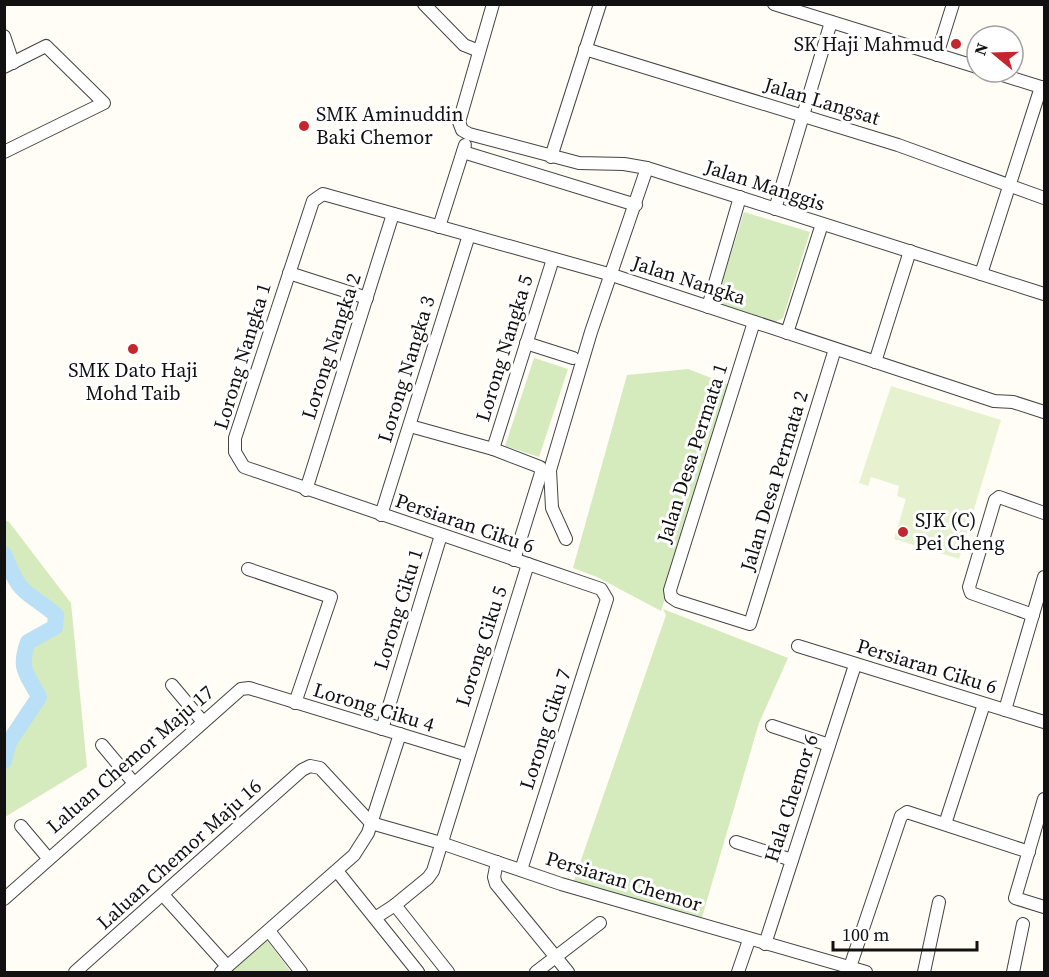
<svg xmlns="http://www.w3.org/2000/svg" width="1049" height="977" viewBox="0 0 1049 977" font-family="'Source Serif 4',serif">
	<rect width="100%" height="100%" fill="#fffdf5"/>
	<g fill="#d5ebbd">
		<path d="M744,212L810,232L783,318L775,322L721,304L718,296Z"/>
		<path d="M534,358L568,369L539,457L505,446Z"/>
		<path d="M688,369L732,386L661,611L597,577L573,568L627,375Z"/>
		<path d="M5,520L9,522L71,603L87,767L5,817L4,761L9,742L39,697C27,673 18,671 28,642L55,627L56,615C49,609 41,605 33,600C5,580 4,551 5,520Z"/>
		<path d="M663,609L788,658L759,723L700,924L572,886L666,615Z"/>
		<path d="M266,939L291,972H224Z"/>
	</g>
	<path fill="#e6f2cf" d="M891,386L1001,420L959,559L894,539L906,499L897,496L899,486L871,477L868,486L859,483Z"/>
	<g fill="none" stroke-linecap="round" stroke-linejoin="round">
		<path stroke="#b9e0f7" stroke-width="16" d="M4,554C21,598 24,588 56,615L55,627L28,642C18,670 27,673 39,697L9,742L4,761"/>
		<defs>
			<g id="minor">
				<path d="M424,4L464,45L479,51"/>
				<path d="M493,4L459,122L462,130L469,134L579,163L624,164L647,168L1044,294"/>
				<path d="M774,4L977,67"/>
				<path d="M4,36L13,63"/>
				<path d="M585,49L898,145L1044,198"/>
				<path d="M937,55L953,4"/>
				<path d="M4,67L46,46L104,103L4,152"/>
				<path d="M993,72L1044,88"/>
				<path d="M463,152L636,205"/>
				<path d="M551,157L600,4"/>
				<path d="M775,209L831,22"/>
				<path d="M439,227L465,145"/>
				<path d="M289,273L367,298"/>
				<path d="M981,274L1041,87"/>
				<path d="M708,307L740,197"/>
				<path d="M754,322L670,590L671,597L677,601L750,624L835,349"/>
				<path d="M787,333L822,224"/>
				<path d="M526,343L573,358"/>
				<path d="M875,362L910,251"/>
				<path d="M410,426L493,449L540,467L541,473L514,560"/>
				<path d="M493,449L553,259"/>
				<path d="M306,490L393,214"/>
				<path d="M381,515L469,235"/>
				<path d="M566,539L552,508L550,470L591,332L647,168"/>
				<path d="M248,569L331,597L295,703"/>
				<path d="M1033,615L971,593L969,587L995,500L999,497L1044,513"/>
				<path d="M798,646L1044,722"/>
				<path d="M172,685L203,722"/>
				<path d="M1005,710L1044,577"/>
				<path d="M772,726L829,745"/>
				<path d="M382,729L441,535"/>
				<path d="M102,745L133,782"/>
				<path d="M1044,799L1015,898L1044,907"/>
				<path d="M945,824L984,704"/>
				<path d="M21,826L48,858"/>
				<path d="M736,842L792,860"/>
				<path d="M497,862L494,877L496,884L568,972"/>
				<path d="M521,870L607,599L601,589L244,467L235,452V438L313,201L323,194L612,275L994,401L1013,402L1044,412"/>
				<path d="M337,871L418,972"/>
				<path d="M164,896L227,966"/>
				<path d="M4,899L241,689L249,688L468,755"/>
				<path d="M395,905L428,878L433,871L528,564"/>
				<path d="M375,918L395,905L448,972"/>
				<path d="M269,931L301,972"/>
				<path d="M765,944L855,665"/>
				<path d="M850,967L901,816L907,812L1029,852"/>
				<path d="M75,972L302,770L310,766L320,768L371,823L441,843L561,884L866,972"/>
				<path d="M221,972L354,855L368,833L400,734"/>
				<path d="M536,972L600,923"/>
				<path d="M738,972L749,940"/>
				<path d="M924,972L939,902"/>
				<path d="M1013,972L1023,924"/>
			</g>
		</defs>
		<use href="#minor" stroke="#444" stroke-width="14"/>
		<use href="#minor" stroke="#fff" stroke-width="12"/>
	</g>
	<g fill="#c4262e" stroke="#fff" stroke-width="2">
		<circle cx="956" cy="44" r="6"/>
		<circle cx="304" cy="126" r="6"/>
		<circle cx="133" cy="349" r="6"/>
		<circle cx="903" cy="532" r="6"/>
	</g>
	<g text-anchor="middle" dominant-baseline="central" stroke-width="6" stroke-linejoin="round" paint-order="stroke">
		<g font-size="20" fill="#111" stroke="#fff" text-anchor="start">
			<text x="944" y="44" text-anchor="end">SK Haji Mahmud</text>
			<text x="316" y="114">SMK Aminuddin<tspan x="316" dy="23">Baki Chemor</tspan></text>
			<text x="133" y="370" text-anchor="middle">SMK Dato Haji<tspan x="133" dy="23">Mohd Taib</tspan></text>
			<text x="915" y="520">SJK (C)<tspan x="915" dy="23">Pei Cheng</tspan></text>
		</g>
		<g font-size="20" fill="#111" stroke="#fff">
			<text transform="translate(822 101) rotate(17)">Jalan Langsat</text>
			<text transform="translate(765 185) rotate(18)">Jalan Manggis</text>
			<text transform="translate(689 280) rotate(18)">Jalan Nangka</text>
			<text transform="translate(331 346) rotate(-72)">Lorong Nangka 2</text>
			<text transform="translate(504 348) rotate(-73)">Lorong Nangka 5</text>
			<text transform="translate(242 356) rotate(-73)">Lorong Nangka 1</text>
			<text transform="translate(406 369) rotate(-73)">Lorong Nangka 3</text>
			<text transform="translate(692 453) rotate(-72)">Jalan Desa Permata 1</text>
			<text transform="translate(774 481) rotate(-73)">Jalan Desa Permata 2</text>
			<text transform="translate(465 523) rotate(19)">Persiaran Ciku 6</text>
			<text transform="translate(398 609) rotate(-73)">Lorong Ciku 1</text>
			<text transform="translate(481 646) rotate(-72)">Lorong Ciku 5</text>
			<text transform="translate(927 666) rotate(17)">Persiaran Ciku 6</text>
			<text transform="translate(374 707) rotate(17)">Lorong Ciku 4</text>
			<text transform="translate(545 729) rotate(-72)">Lorong Ciku 7</text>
			<text transform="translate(130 759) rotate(-41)">Laluan Chemor Maju 17</text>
			<text transform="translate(791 798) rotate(-72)">Hala Chemor 6</text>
			<text transform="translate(179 854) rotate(-42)">Laluan Chemor Maju 16</text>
			<text transform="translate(624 881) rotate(17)">Persiaran Chemor</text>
		</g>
	</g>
	<rect width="1049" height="977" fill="none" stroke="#111111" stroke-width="12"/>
	<g transform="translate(995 54) rotate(289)"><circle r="28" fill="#ffffff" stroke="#a0a0a0" stroke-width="1.5"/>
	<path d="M0-4.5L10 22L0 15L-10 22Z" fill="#c4262e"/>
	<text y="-9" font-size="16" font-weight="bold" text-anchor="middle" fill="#111111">N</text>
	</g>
	<path d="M833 941v9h144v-9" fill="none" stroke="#111111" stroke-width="3"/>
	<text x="842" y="941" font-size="18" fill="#111111" stroke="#ffffff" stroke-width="4.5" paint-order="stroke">100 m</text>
</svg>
